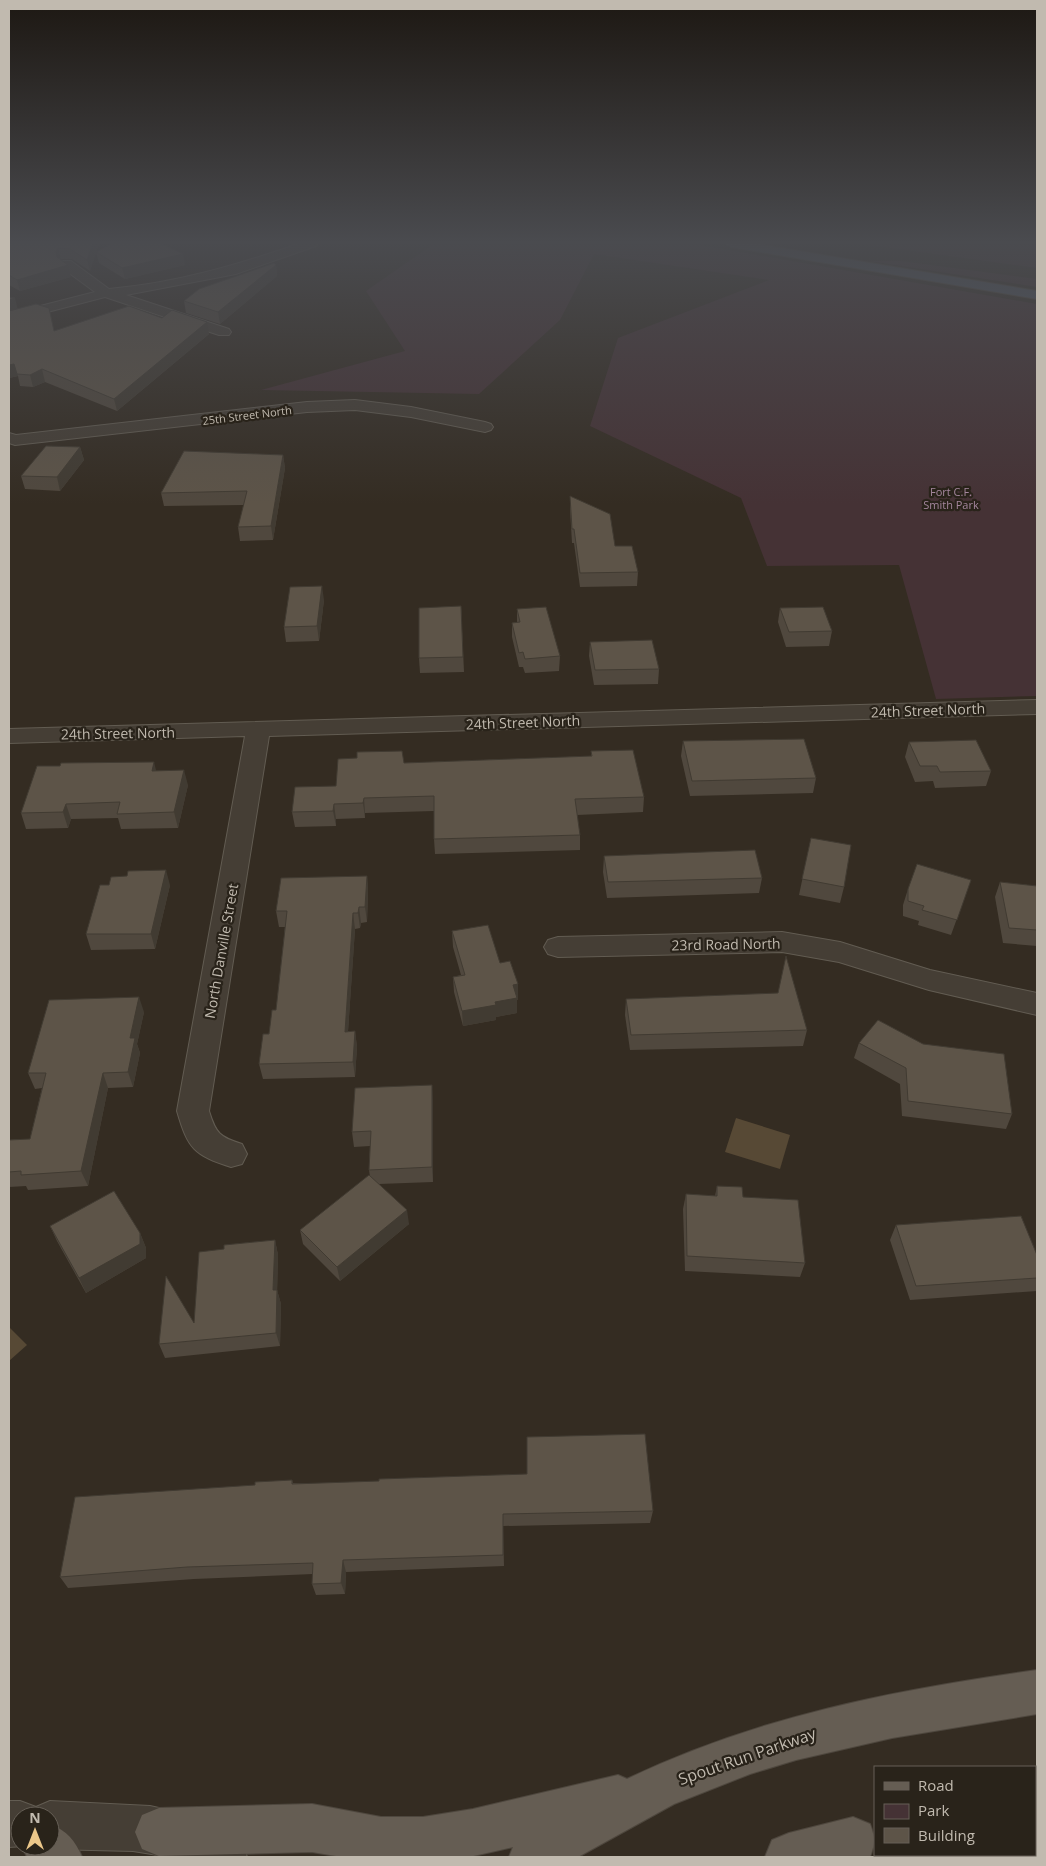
<svg xmlns="http://www.w3.org/2000/svg" width="1046" height="1866" viewBox="0 0 1046 1866" font-family="'Open Sans',sans-serif">
	<rect width="100%" height="100%" fill="#342c22"/>
	<g fill="#453235">
		<path d="M435,243H689L1037,304V696L936,699L899,565L767,566L741,498L590,426L618,338L769,280L594,254L560,320L479,394L261,390L405,351L366,291Z"/>
		<path d="M855,243H1037V268Z"/>
		<path d="M869,261H901L1037,279V287Z"/>
	</g>
	<g fill="#574935">
		<path d="M736,1118L790,1135L780,1169L725,1152Z"/>
		<path d="M9,1327L27,1345L9,1361Z"/>
	</g>
	<g fill="none" stroke-linecap="round" stroke-linejoin="round">
		<defs>
			<g id="minor">
				<path d="M301,243H318L316,246L236,274L126,295L229,329L231,332L229,335H219L105,297L9,322V314L95,292L61,267L60,264L61,261H71L109,289C177,283 237,265 301,243Z"/>
				<path d="M355,400L411,407L485,422L491,424L493,427L491,430L485,432L411,417L355,410L307,412L15,445L9,443V433L16,435L307,402Z"/>
				<path d="M1037,700V714L269,736L209,1111C216,1134 220,1137 242,1144L247,1154L242,1164L231,1167C194,1155 188,1149 177,1111L245,736L9,743V729Z"/>
				<path d="M782,932L840,942L930,970L1037,993V1015L929,990L839,962L782,952L558,957L548,954L544,947L548,940L558,937Z"/>
			</g>
			<path id="tertiary" d="M9,1801H20L36,1807L50,1801L150,1806L181,1813L240,1840L247,1857H170L133,1851L50,1849L44,1846H50V1816H20V1846H24L9,1847Z"/>
			<g id="primary">
				<path d="M1037,1670V1714L892,1738L796,1760L750,1774L674,1804L578,1857H509L513,1847L469,1857H342L312,1852L159,1856L142,1849L135,1832L142,1815L159,1808L312,1804L381,1817H423L473,1809L618,1775L627,1779C759,1716 894,1690 1037,1670Z"/>
				<path d="M1037,1783V1829L1035,1830V1784Z"/>
				<path d="M853,1817L870,1824C875,1837 875,1844 870,1857H765L772,1840L789,1833Z"/>
				<path d="M50,1824C67,1831 75,1840 82,1857H27L22,1846H50Z"/>
			</g>
			<path id="motorway" d="M725,243H751L1037,291V299L731,247Z"/>
		</defs>
		<use href="#minor" stroke="#625c52" stroke-width="2"/>
		<use href="#tertiary" stroke="#625c52" stroke-width="2"/>
		<use href="#primary" stroke="#4e473e" stroke-width="2"/>
		<use href="#motorway" stroke="#4f493f" stroke-width="2"/>
		<use href="#minor" fill="#453e35" fill-rule="evenodd"/>
		<use href="#tertiary" fill="#453e35" fill-rule="evenodd"/>
		<use href="#primary" fill="#655d53" fill-rule="evenodd"/>
		<use href="#motorway" fill="#525b6a" fill-rule="evenodd"/>
	</g>
	<g fill="#50483e">
		<path d="M9,243H99L90,271L72,259H61L71,277L20,291L9,285Z"/>
		<path d="M96,252L185,265L125,279L99,263Z"/>
		<path d="M276,265L277,276L220,324L186,313L184,301Z"/>
		<path d="M17,309L55,331L162,318L209,334L117,411L45,382L33,387L20,386L18,376L9,378Z"/>
		<path d="M80,447L84,460L60,491L25,489L21,476Z"/>
		<path d="M283,455L285,468L273,540L240,541L238,527L244,505L164,506L161,493Z"/>
		<path d="M570,496L638,572L637,586L580,587L574,543H572L570,509Z"/>
		<path d="M324,600L319,641L286,642L284,627Z"/>
		<path d="M461,606L464,672L420,673L419,658Z"/>
		<path d="M780,608L832,631L829,646L786,647L778,622Z"/>
		<path d="M517,609L560,656L559,671L525,673L523,667H519L512,637V623L517,622Z"/>
		<path d="M590,642L659,669L658,684L594,685L589,656Z"/>
		<path d="M683,741L816,778L813,793L690,796L681,756Z"/>
		<path d="M909,742L991,771L986,786L935,788L933,781L915,782L905,757Z"/>
		<path d="M591,751L644,797L643,812L577,815L580,835V850L435,854L434,839V811L365,813V818L336,819V826L295,827L292,812L336,786L404,763L591,756Z"/>
		<path d="M156,771L188,785L178,828L121,829L118,818L71,819L68,828L26,829L21,813Z"/>
		<path d="M811,838L844,887L840,903L799,895Z"/>
		<path d="M604,856L762,878L759,893L607,898L603,872Z"/>
		<path d="M367,876L368,891L367,922L361,923L360,928L355,929L348,1031H355L357,1047L355,1077L263,1079L259,1064L276,1010L285,927H279L276,911Z"/>
		<path d="M971,880L951,935L918,925L919,921L903,916V905L908,889Z"/>
		<path d="M1000,882L1037,886V946L1003,943L995,897Z"/>
		<path d="M170,885L155,949L91,950L86,934Z"/>
		<path d="M452,931L500,963L518,999L517,1000V1013L496,1017V1020L463,1026L454,992L453,977L461,975L453,947Z"/>
		<path d="M626,999L807,1030L803,1046L630,1050L625,1015Z"/>
		<path d="M144,1012L137,1044L140,1053L133,1087L108,1088L88,1186L28,1190L26,1186L9,1187V1140L30,1139L42,1088L35,1089L28,1073Z"/>
		<path d="M859,1043L1012,1114L1006,1129L902,1116L900,1084L854,1058Z"/>
		<path d="M433,1100V1182L379,1184L409,1224L340,1281L303,1244L300,1230L370,1177L369,1170L370,1146L354,1147L352,1132Z"/>
		<path d="M717,1186L743,1197L805,1263L800,1277L685,1271L683,1209L686,1194L715,1196Z"/>
		<path d="M896,1225L1037,1255V1291L910,1300L890,1240Z"/>
		<path d="M50,1226L140,1233L146,1248V1258L86,1293L57,1241Z"/>
		<path d="M275,1240L278,1255L277,1290L281,1304L280,1346L165,1358L159,1344L194,1323L224,1249Z"/>
		<path d="M292,1480L293,1483L653,1511L650,1523L503,1526L504,1566L346,1572L345,1594L316,1595L312,1584L313,1574L194,1579L68,1588L60,1577L255,1485Z"/>
	</g>
	<g fill="#413b32">
		<path d="M93,243H99L90,271L87,260Z"/>
		<path d="M58,248L61,259L58,263L56,252Z"/>
		<path d="M183,254L185,265L125,279L122,268Z"/>
		<path d="M68,265L71,277L20,291L17,280Z"/>
		<path d="M276,265L277,276L220,324L218,312Z"/>
		<path d="M15,298L18,310L9,312V300Z"/>
		<path d="M207,322L209,334L117,411L114,399Z"/>
		<path d="M14,364L18,376L9,378V365Z"/>
		<path d="M42,369L45,382L33,387L30,375Z"/>
		<path d="M80,447L84,460L60,491L57,477Z"/>
		<path d="M283,455L285,468L273,540L271,526Z"/>
		<path d="M322,586L324,600L319,641L317,626Z"/>
		<path d="M154,762L158,778L152,771Z"/>
		<path d="M184,770L188,785L178,828L174,812Z"/>
		<path d="M364,798L365,813V818L363,803Z"/>
		<path d="M66,804L71,819L68,828L63,812Z"/>
		<path d="M334,804L336,819V826L333,811Z"/>
		<path d="M166,870L170,885L155,949L151,934Z"/>
		<path d="M367,876L368,891L367,922L365,907Z"/>
		<path d="M359,907L361,923L360,928L358,913Z"/>
		<path d="M353,913L355,929L347,1047L345,1032Z"/>
		<path d="M518,984V999L517,1000V1013L496,1017V1020L463,1026L462,1011L495,1002L513,985Z"/>
		<path d="M139,997L144,1012L137,1044L140,1053L133,1087L128,1072L130,1038Z"/>
		<path d="M355,1031L357,1047L355,1077L353,1062Z"/>
		<path d="M103,1073L108,1088L88,1186L81,1171Z"/>
		<path d="M432,1085L433,1100V1182L432,1167Z"/>
		<path d="M407,1210L409,1224L340,1281L337,1267Z"/>
		<path d="M140,1233L146,1248V1258L86,1293L79,1278Z"/>
		<path d="M275,1240L278,1255L277,1304L273,1290Z"/>
		<path d="M277,1290L281,1304L280,1346L276,1333Z"/>
		<path d="M343,1560L346,1572L345,1594L341,1583Z"/>
	</g>
	<g fill="#5d5448" stroke="#413b32">
		<path d="M9,243H93L87,260L70,249L58,248L56,252L57,257L68,265L17,280L9,275Z"/>
		<path d="M113,243H161L183,254L122,268L96,252Z"/>
		<path d="M274,263L276,265L218,312L184,301L199,289Z"/>
		<path d="M9,297L15,298L9,300Z"/>
		<path d="M36,304L49,308L54,331L129,306L162,318L172,310L207,322L114,399L42,369L30,375L17,374L14,364L9,365V311Z"/>
		<path d="M46,446L80,447L57,477L21,476Z"/>
		<path d="M184,451L283,455L271,526L238,527L247,491L161,493Z"/>
		<path d="M570,496L610,514L615,546H632L638,572L580,573L574,529H572Z"/>
		<path d="M322,586L317,626L284,627L290,587Z"/>
		<path d="M461,606L463,657L419,658V608Z"/>
		<path d="M546,607L560,656L525,659L523,652L519,653L512,623L520,622L517,609Z"/>
		<path d="M823,607L832,631L789,632L780,608Z"/>
		<path d="M652,640L659,669L595,670L590,642Z"/>
		<path d="M804,739L816,778L692,781L683,741Z"/>
		<path d="M976,740L991,771L940,772L937,766H920L909,742Z"/>
		<path d="M633,750L644,797L575,799L580,835L434,839V796L364,798L363,803L334,804L333,811L292,812L295,787L336,786L338,759L357,758V752L402,751L404,763L592,756L591,751Z"/>
		<path d="M154,762L152,771L184,770L174,812L117,814L120,802L66,804L63,812L21,813L37,766H60L61,763Z"/>
		<path d="M811,838L851,845L844,887L802,879Z"/>
		<path d="M755,850L762,878L608,882L604,856Z"/>
		<path d="M917,864L971,880L957,920L922,910L924,906L908,901V889Z"/>
		<path d="M166,870L151,934H86L100,885H109L111,877L127,876L128,871Z"/>
		<path d="M367,876L365,907H359L358,913H353L345,1032L355,1031L353,1062L259,1064L263,1034H269L272,1010H276L287,911H276L281,878Z"/>
		<path d="M1000,882L1037,886V930L1009,928Z"/>
		<path d="M488,925L500,963L510,961L518,984L513,985L517,998L495,1002L496,1005L462,1011L453,977L465,975L452,931Z"/>
		<path d="M786,956L807,1030L631,1035L626,999L778,993Z"/>
		<path d="M139,997L130,1038H135L128,1072L103,1073L81,1171L21,1175V1171L9,1172V1140L30,1139L46,1073H28L49,1000Z"/>
		<path d="M878,1020L923,1044L1004,1054L1012,1114L908,1101L906,1068L859,1043Z"/>
		<path d="M432,1085V1167L369,1170L371,1131L352,1132L355,1088Z"/>
		<path d="M369,1175L407,1210L337,1267L300,1230Z"/>
		<path d="M717,1186L742,1187L743,1197L798,1200L805,1263L687,1256L686,1194L717,1196Z"/>
		<path d="M114,1191L140,1233V1244L79,1278L50,1226Z"/>
		<path d="M1021,1216L1037,1255V1278L916,1286L896,1225Z"/>
		<path d="M275,1240L273,1290H277L276,1333L159,1344L166,1276L194,1323L199,1252L224,1249V1245Z"/>
		<path d="M645,1434L653,1511L503,1514V1555L343,1560L341,1583L312,1584L313,1563L187,1567L60,1577L75,1497L255,1485V1482L292,1480V1484L379,1481V1479L527,1474V1437Z"/>
	</g>
	<linearGradient id="sky" x2="0" y2="1"><stop stop-color="#1d1813"/><stop offset="0.48" stop-color="#4a4b4f"/><stop offset="1" stop-color="#4a4b4f" stop-opacity="0"/></linearGradient>
	<rect width="1046" height="504" fill="url(#sky)"/>
	<g text-anchor="middle" dominant-baseline="central" stroke-width="4.5" stroke-linejoin="round" paint-order="stroke">
		<g font-size="11" fill="#c1baaf" stroke="#29231a">
			<text transform="translate(247 415) rotate(-7)">25th Street North</text>
		</g>
		<g font-size="11" fill="#a5879e" stroke="#29231a">
			<text x="951" y="491">Fort C.F.<tspan x="951" dy="13">Smith Park</tspan></text>
		</g>
		<g font-size="14" fill="#c1baaf" stroke="#29231a">
			<text transform="translate(928 710) rotate(-2)">24th Street North</text>
			<text transform="translate(523 722) rotate(-2)">24th Street North</text>
			<text transform="translate(118 733) rotate(-1)">24th Street North</text>
			<text transform="translate(726 944) rotate(-1)">23rd Road North</text>
			<text transform="translate(221 951) rotate(-80)">North Danville Street</text>
		</g>
		<g font-size="16" fill="#c1baaf" stroke="#29231a">
			<text transform="translate(747 1756) rotate(-19)">Spout Run Parkway</text>
		</g>
	</g>
	<rect width="1046" height="1866" fill="none" stroke="#c1baaf" stroke-width="20"/>
	<rect x="874" y="1766" width="162" height="90" fill="#29231a" stroke="#665f56"/>
	<rect x="884" y="1782" width="25" height="8" fill="#655d53" stroke="#665f56"/>
	<text x="918" y="1791" font-size="15" fill="#c1baaf">Road</text>
	<rect x="884" y="1804" width="25" height="15" fill="#453235" stroke="#665f56"/>
	<text x="918" y="1816" font-size="15" fill="#c1baaf">Park</text>
	<rect x="884" y="1828" width="25" height="15" fill="#5d5448" stroke="#665f56"/>
	<text x="918" y="1841" font-size="15" fill="#c1baaf">Building</text>
	<g transform="translate(35 1831)"><circle r="24" fill="#29231a" stroke="#665f56"/>
	<path d="M0-4L9 19L0 12L-9 19Z" fill="#ebc78a"/>
	<text y="-8" font-size="14" font-weight="bold" text-anchor="middle" fill="#c1baaf">N</text>
	</g>
</svg>
